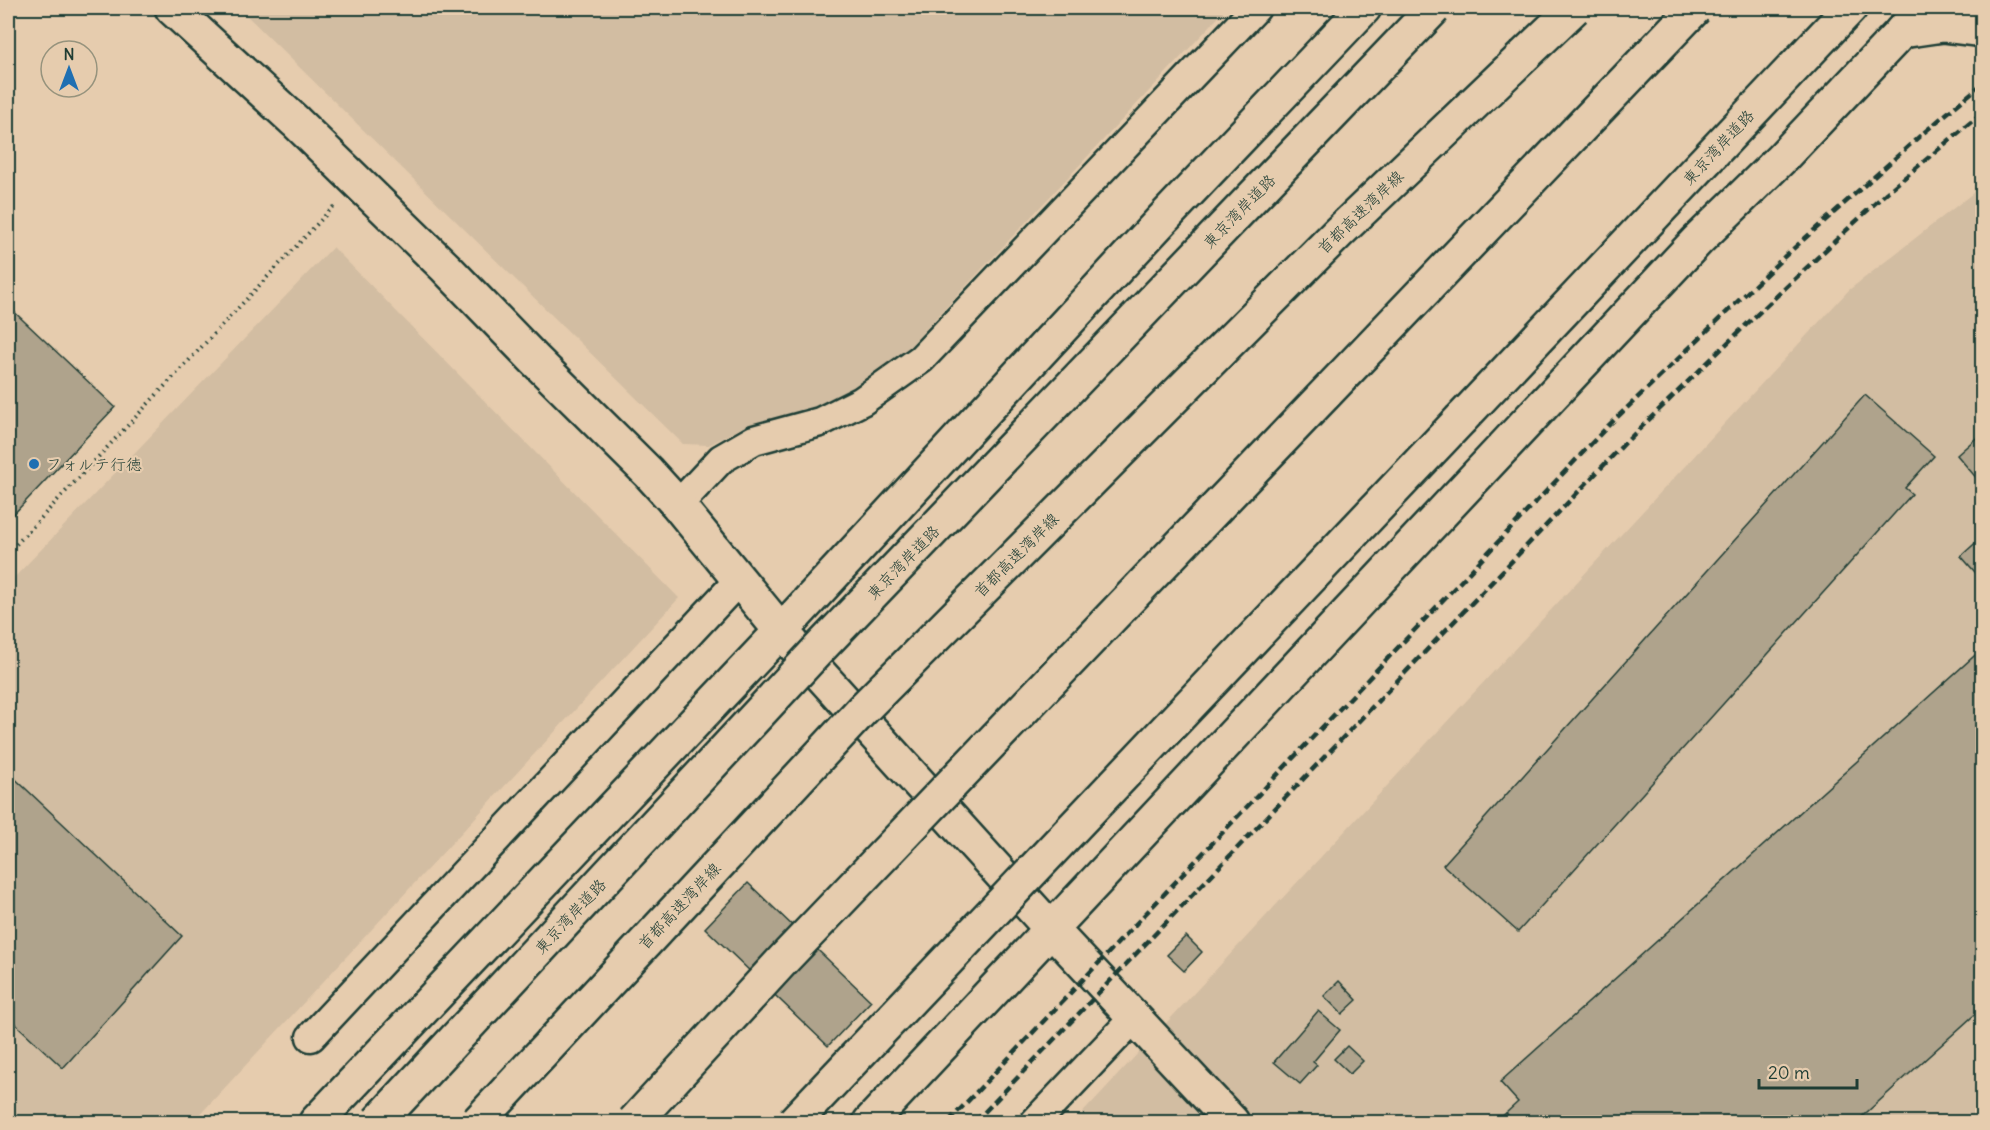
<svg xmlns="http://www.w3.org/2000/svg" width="1990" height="1130" viewBox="0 0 1990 1130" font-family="Delius,'Klee One',sans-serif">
	<rect width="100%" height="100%" fill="#e6ccae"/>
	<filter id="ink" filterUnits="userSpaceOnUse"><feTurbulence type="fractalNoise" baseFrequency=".0167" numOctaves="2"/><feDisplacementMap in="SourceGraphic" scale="12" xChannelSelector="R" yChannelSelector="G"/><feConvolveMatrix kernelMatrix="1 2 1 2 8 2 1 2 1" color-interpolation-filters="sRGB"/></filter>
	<g filter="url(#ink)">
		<g fill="#d2bda2">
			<path d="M239,8H1227L906,350L853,388L813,409L741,428L709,445L683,444Z"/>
			<path d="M1982,186V1122H1074L1849,290Z"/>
			<path d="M333,247L679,598L193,1122H8V584Z"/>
		</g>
		<g fill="#afa38c" stroke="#1f3d34" stroke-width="1.5">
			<path d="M8,306L115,407L8,520Z"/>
			<path d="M1865,395L1934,456L1905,488L1912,494L1518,932L1443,865Z"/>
			<path d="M1982,433V476L1978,480L1957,455Z"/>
			<path d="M1982,537V580L1961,556Z"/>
			<path d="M1982,649V1008L1856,1122H1514L1506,1113L1518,1102L1500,1082Z"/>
			<path d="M8,772L182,936L63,1068L8,1017Z"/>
			<path d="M748,883L871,1001L828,1046L705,928Z"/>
			<path d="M1186,936L1202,952L1184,971L1167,955Z"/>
			<path d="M1339,981L1357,1000L1342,1014L1324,996Z"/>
			<path d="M1318,1011L1340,1030L1313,1062L1317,1065L1300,1084L1274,1062Z"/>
			<path d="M1347,1046L1363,1061L1350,1074L1334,1059Z"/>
			<path d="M1506,1113L1514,1122H1495Z"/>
		</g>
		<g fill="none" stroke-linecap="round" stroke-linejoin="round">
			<defs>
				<g id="minor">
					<path d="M678,505L721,459L754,440L820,422L862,401L921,359L1256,8"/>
					<path d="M311,1037L739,580"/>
					<path d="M1035,1122L1134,1018"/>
				</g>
				<path id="tertiary" d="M172,8L296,122L446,268L535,360L648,472L678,505L781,631L1052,930L1232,1122"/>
				<g id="trunk">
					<path d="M1902,31L1943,25L1982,30"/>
					<path d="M1461,419L1850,8"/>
					<path d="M316,1122L781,631L1161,221L1364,8"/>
					<path d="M870,1122L1697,241L1781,159L1924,8"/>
				</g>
			</defs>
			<use href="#minor" stroke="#1f3d34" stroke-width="33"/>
			<use href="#tertiary" stroke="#1f3d34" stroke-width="38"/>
			<use href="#trunk" stroke="#1f3d34" stroke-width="38"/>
			<path stroke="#1f3d34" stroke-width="4" stroke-dasharray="1.5 4.5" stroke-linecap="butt" d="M8,553L334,206"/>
			<use href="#minor" stroke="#e6ccae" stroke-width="28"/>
			<use href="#tertiary" stroke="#e6ccae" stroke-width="33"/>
			<use href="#trunk" stroke="#e6ccae" stroke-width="33"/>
			<g stroke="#1f3d34" stroke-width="4.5" stroke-dasharray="9 4.5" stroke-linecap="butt">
				<path d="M948,1122L1608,426L1784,257L1921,135L1982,84"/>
				<path d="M975,1122L1624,444L1748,323L1886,193L1982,113"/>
			</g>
			<defs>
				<g id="trunk-bridge">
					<path d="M378,1122L817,651L1434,8"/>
					<path d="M794,1122L1461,419"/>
				</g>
				<g id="motorway-bridge">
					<path d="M478,1122L862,710L1338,233L1574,8"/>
					<path d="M634,1122L784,959L1695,8"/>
				</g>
			</defs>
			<use href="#trunk-bridge" stroke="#1f3d34" stroke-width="38" stroke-linecap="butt"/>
			<use href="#motorway-bridge" stroke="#1f3d34" stroke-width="38" stroke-linecap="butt"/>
			<use href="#trunk-bridge" stroke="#e6ccae" stroke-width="33"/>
			<use href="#motorway-bridge" stroke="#e6ccae" stroke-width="33"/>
		</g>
	</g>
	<circle fill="#1f6fb2" stroke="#e6ccae" stroke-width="2" cx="34" cy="464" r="6"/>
	<g text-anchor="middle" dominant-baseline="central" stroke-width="4.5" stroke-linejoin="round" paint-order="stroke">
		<g font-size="16" fill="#1f3d34" stroke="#e6ccae">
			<text transform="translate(1718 147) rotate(-47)">東京湾岸道路</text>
			<text transform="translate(1239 211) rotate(-46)">東京湾岸道路</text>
			<text transform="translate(1360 212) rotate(-44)">首都高速湾岸線</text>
			<text transform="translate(1016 555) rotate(-45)">首都高速湾岸線</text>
			<text transform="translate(903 562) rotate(-46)">東京湾岸道路</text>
			<text transform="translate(679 906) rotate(-47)">首都高速湾岸線</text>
			<text transform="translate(570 916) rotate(-47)">東京湾岸道路</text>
		</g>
		<g font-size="16" fill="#1f3d34" stroke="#e6ccae" text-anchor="start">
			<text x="46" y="464">フォルテ行徳</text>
		</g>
	</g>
	<rect width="1990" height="1130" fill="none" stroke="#e6ccae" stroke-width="30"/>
	<rect x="15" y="15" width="1960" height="1100" fill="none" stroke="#1f3d34" stroke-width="2" filter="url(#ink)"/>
	<g transform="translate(69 69)"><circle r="28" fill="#e6ccae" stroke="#96937d" stroke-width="1.5"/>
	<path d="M0-4.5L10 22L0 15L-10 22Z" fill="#1f6fb2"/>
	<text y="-9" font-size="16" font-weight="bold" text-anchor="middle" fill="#1f3d34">N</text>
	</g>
	<path d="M1759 1079v9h98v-9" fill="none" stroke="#1f3d34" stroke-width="3"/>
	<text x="1768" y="1079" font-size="18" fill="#1f3d34" stroke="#e6ccae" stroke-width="4.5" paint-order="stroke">20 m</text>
</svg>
